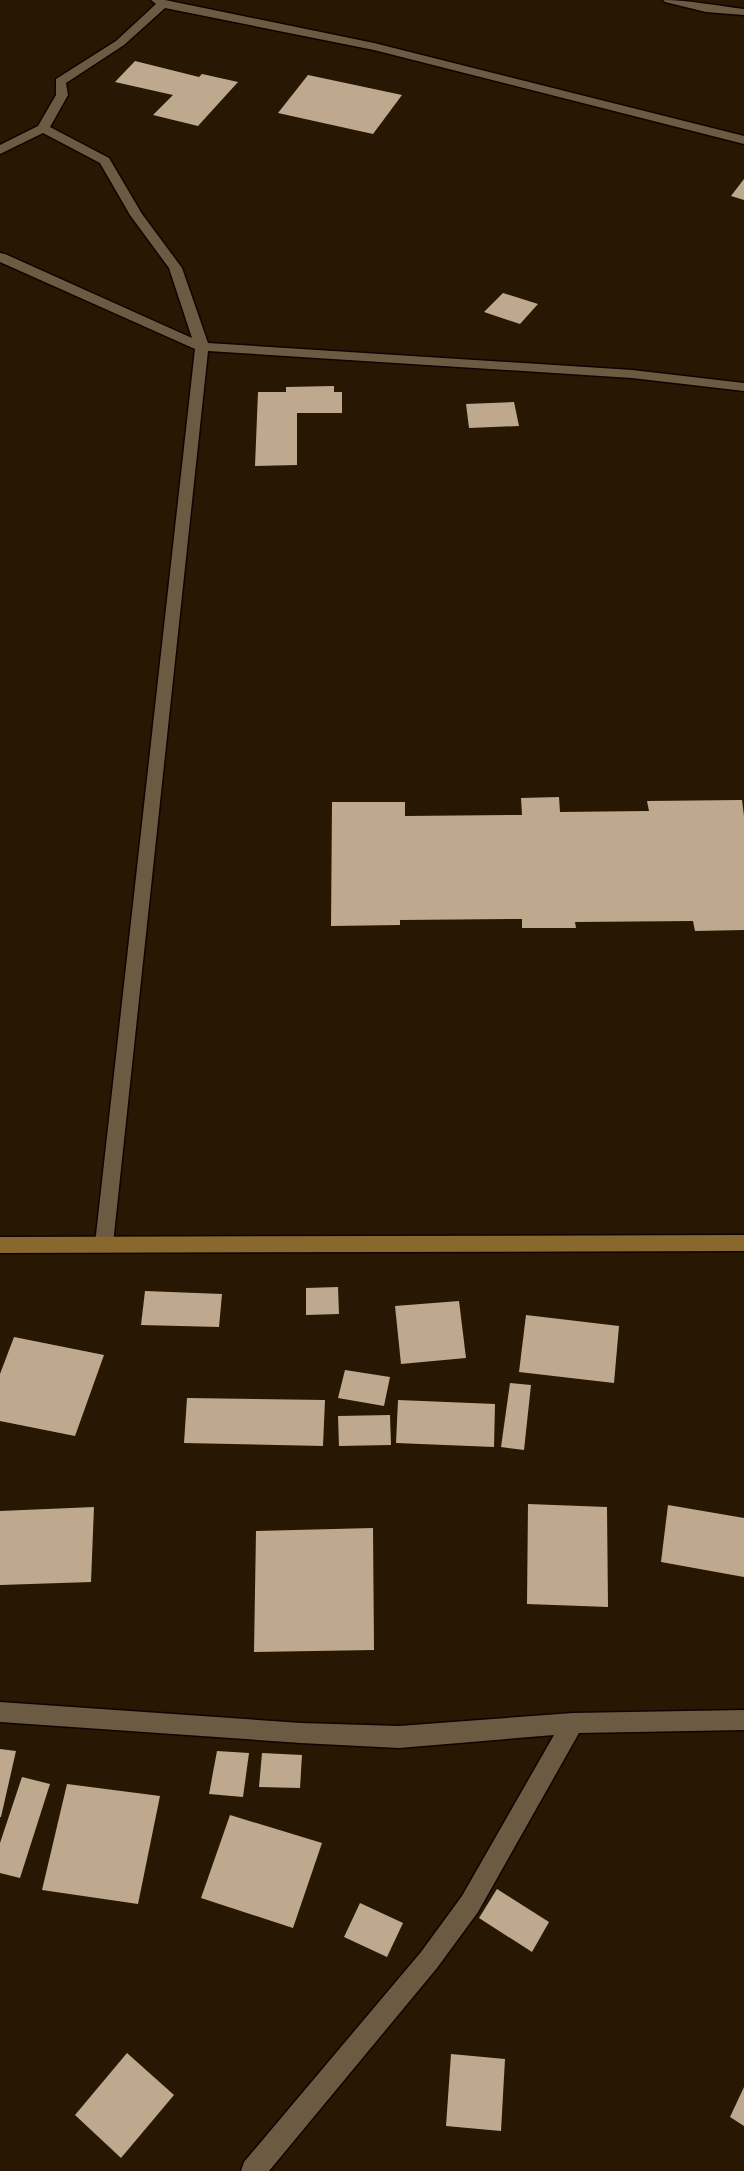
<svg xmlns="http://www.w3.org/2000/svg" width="744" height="2171" viewBox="0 0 744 2171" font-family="'Crimson Pro',serif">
	<rect width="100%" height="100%" fill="#281803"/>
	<g fill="#bea98f">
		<path d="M135,61L199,77L202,74L238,82L198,126L153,115L173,95L115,82Z"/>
		<path d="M308,75L402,95L373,134L278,113Z"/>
		<path d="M744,179V200L731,196Z"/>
		<path d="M503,293L538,304L520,324L484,312Z"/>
		<path d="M334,386V392H342V413H297V465L255,466L258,392H286V387Z"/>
		<path d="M514,402L519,426L469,428L466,404Z"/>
		<path d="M559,797L560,812L649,811L647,801L742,800L744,816V930L695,931L693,921L575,922L576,928H522V919L400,920V925L331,926L332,802H405V816L522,815L521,798Z"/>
		<path d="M338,1287L339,1314L306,1315V1288Z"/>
		<path d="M145,1291L222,1294L219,1327L141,1325Z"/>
		<path d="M459,1301L466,1358L401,1364L395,1306Z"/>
		<path d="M526,1315L619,1326L614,1383L519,1372Z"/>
		<path d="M14,1337L104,1355L75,1436L0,1421V1374Z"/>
		<path d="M345,1370L390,1377L384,1406L338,1398Z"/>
		<path d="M510,1383L531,1385L524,1450L501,1447Z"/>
		<path d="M187,1398L325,1400L323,1446L184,1443Z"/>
		<path d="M398,1400L495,1404L494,1447L396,1443Z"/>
		<path d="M390,1415L391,1445L339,1446L338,1416Z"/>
		<path d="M528,1504L607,1507L608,1607L527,1604Z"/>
		<path d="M668,1505L744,1518V1577L661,1562Z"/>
		<path d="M94,1507L91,1582L0,1585V1511Z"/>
		<path d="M373,1528L374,1650L254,1652L256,1531Z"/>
		<path d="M0,1749L16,1751L1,1817H0Z"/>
		<path d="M217,1751L249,1753L243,1797L209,1794Z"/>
		<path d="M262,1753L302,1755L300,1788L259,1787Z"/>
		<path d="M22,1777L50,1784L20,1878L0,1873V1843Z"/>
		<path d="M67,1784L160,1796L138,1904L42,1890Z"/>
		<path d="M230,1815L322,1843L293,1928L201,1898Z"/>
		<path d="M497,1889L549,1922L532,1952L479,1918Z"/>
		<path d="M360,1903L403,1923L387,1957L344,1937Z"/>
		<path d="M127,2053L174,2095L121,2158L75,2115Z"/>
		<path d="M451,2054L505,2059L501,2131L446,2126Z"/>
		<path d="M744,2087V2126L730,2117Z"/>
	</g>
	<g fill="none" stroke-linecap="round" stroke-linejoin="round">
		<defs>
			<g id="street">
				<path d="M151,0H165L374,43L744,136V144L374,50L165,8L124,45L66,83L68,95L50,127L109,158L142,214L182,268L208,343L632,370L744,383V391L632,378L208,351L113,1244L111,1250L104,1252L97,1250L95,1244L195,349L0,262V253L5,254L192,338L169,268L130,215L100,163L43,133L0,154V145L38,126L56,95V79L116,41L156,4Z"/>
				<path d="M663,0C690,0 717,6 744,9V15L706,12L665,2Z"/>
				<path d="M0,1702L301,1723L399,1726L573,1713L744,1710V1730L579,1733L478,1912L437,1968L269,2171H241L244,2162L421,1952L462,1896L554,1735L399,1748L301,1743L0,1722Z"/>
			</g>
			<path id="secondary" d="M744,1235V1251L0,1253V1237Z"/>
		</defs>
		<use href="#street" stroke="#100400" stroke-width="3"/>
		<use href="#secondary" stroke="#100400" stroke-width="3"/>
		<use href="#street" fill="#6c5a42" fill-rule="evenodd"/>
		<use href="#secondary" fill="#89682e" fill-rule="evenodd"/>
	</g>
</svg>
